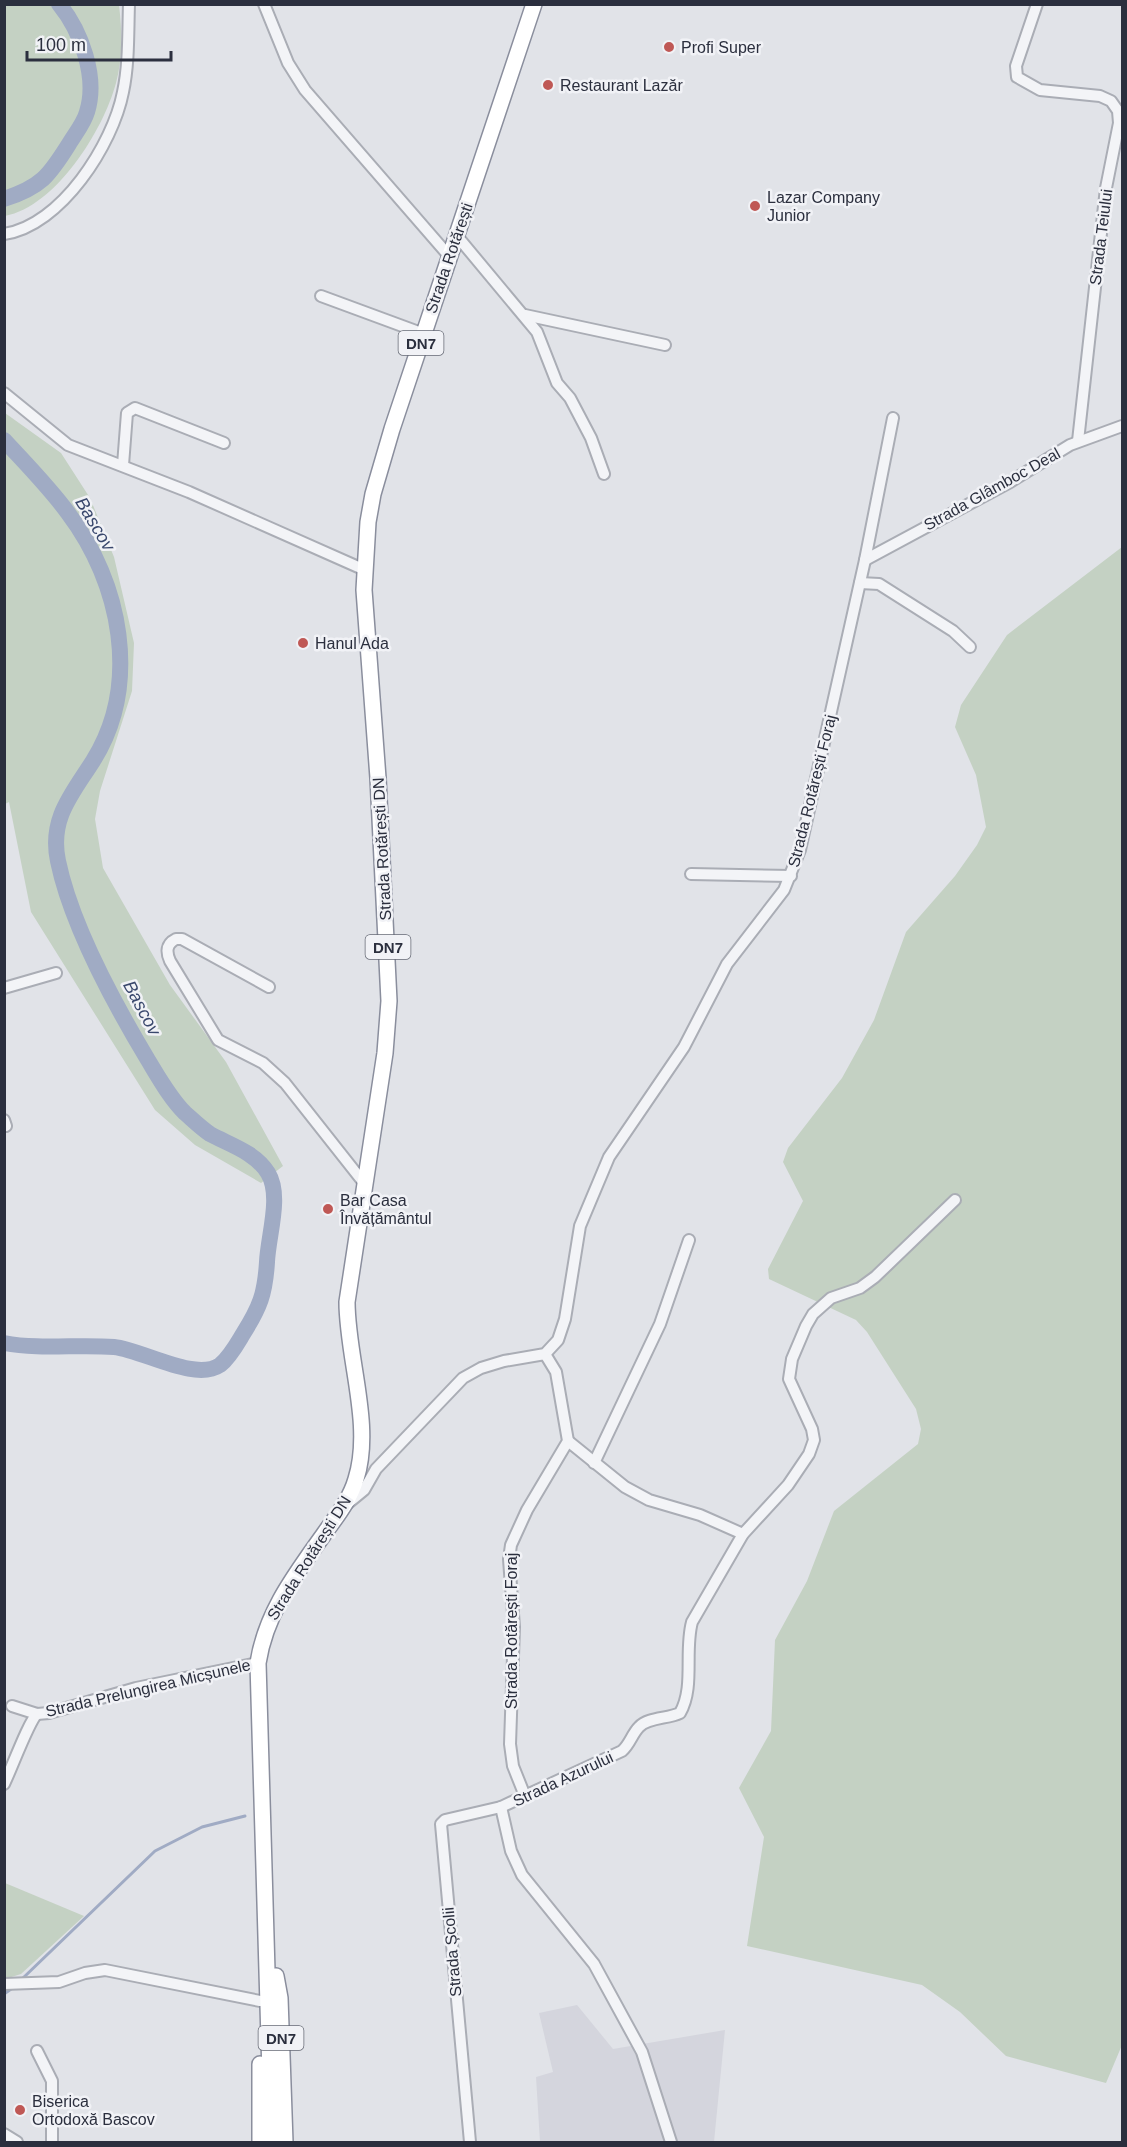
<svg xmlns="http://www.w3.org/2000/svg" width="1127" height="2147" viewBox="0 0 1127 2147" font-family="Helvetica,sans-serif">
	<rect width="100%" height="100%" fill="#e1e3e8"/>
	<path fill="#d4d5dd" d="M577,2005L613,2049L725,2030L714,2142H540L536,2077L553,2072L539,2013Z"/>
	<g fill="#c4d1c3">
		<path d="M5,4L119,5C122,30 123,58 116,83C103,131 56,206 5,216Z"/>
		<path d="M5,413L61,453L90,498L114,557L134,643L132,691L100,791L95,819L103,868L170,985L226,1062L283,1166L261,1183L195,1145L155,1110L31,912L9,802L5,804Z"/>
		<path d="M1122,547V2045L1106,2083L1006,2056L960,2012L922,1985L747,1946L764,1837L739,1788L771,1731L775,1640L807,1581L834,1511L918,1444L921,1429L916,1409L867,1332L856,1320L769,1279L768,1269L803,1201L783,1162L788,1148L842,1078L874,1020L906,932L955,876L977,845L986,827L976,775L955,727L961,705L1007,635Z"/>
		<path d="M5,1883L84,1916L21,1974L5,1979Z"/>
	</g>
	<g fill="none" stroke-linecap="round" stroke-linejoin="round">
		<g stroke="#a0abc4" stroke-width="3">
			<path d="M23,1978L155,1851L202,1827L245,1816"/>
			<path d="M4,1994L14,1987"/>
		</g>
		<g stroke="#a0abc4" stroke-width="16">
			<path d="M4,199C41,187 49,176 69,144C75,134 84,123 87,112C98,77 81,31 59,4"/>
			<path d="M4,440C26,464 49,487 68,513C121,583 141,684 93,761C72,794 49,819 58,861C71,924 115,1005 148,1060C159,1078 170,1098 185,1113C193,1120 201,1128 210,1134C230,1145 255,1152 268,1173C282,1196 268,1236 267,1262C265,1294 260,1307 243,1334C237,1344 230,1357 220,1365C195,1382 143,1350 114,1347C77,1344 41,1350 4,1343"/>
		</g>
		<defs>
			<g id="minor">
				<path d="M264,4L288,63L305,90L450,257"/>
				<path d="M1037,4L1016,66L1017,77L1040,90L1100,96L1111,101L1118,111L1119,123L1106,188L1078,441"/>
				<path d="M4,234C61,226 113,144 123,92C129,64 128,34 129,4"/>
				<path d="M457,236L537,332L557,383L570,398L591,438L604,474"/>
				<path d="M321,296L424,334"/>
				<path d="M525,315L665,345"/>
				<path d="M4,393L68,445L189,492L365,570"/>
				<path d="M123,465L127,413L135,408L224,443"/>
				<path d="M865,560L1010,482L1070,445L1122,426"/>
				<path d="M860,583L879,584L953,631L970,647"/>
				<path d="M691,874L791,876"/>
				<path d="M269,987L182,939H176C166,944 166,952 170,961L218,1040L263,1063L285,1083L364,1183"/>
				<path d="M4,988L56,973"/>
				<path d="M4,1120L6,1126"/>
				<path d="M568,1441L625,1487L649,1500L700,1515L743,1534"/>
				<path d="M594,1463L660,1324L689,1240"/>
				<path d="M347,1504L364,1490L376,1469L463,1378L481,1368L504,1361L545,1354L558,1340L565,1319L580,1226L609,1157L684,1047L727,964L784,890L800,850L865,560L893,418"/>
				<path d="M12,1706L37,1714L49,1713L136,1688L258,1663"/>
				<path d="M4,1784C11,1770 29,1721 37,1714"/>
				<path d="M525,1796L513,1766L510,1744L514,1627L509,1559L511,1545L527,1510L568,1441L556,1372L545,1354"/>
				<path d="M501,1807L511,1851L522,1875L594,1964L642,2052L671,2142"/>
				<path d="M4,1984L59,1982L85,1973L105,1970L260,2001"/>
				<path d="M37,2051L52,2081V2142"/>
				<path d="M4,2134L17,2142"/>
				<path d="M470,2142L441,1824L445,1820L501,1807L622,1751C630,1744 632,1734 639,1727C648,1717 668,1719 680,1713C695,1687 684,1651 692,1622L743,1534L788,1485L809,1454L814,1440L812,1429L789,1379L792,1359L806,1326L813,1314L831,1298L860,1288L875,1277L955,1200"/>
			</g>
			<g id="highway">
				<path d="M276,1976L280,1998L285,2142"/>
				<path d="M260,2064V2142"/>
				<path d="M272,2142L258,1663C266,1612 295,1575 324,1534C336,1517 350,1500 356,1479C373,1425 347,1358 347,1302L385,1053L389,1001L378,778L364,590L368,522L373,494L392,429L534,4"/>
			</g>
		</defs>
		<use href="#minor" stroke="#aaadb5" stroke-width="14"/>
		<use href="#highway" stroke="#8a8e9d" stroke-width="18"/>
		<use href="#minor" stroke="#f3f4f7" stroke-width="10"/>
		<use href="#highway" stroke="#fff" stroke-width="15"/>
	</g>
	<g fill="#bf5855" stroke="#f1f2f6" stroke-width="2">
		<circle cx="669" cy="47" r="6"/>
		<circle cx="548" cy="85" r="6"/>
		<circle cx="755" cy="206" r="6"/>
		<circle cx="303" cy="643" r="6"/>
		<circle cx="328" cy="1209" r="6"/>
		<circle cx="20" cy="2110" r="6"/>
	</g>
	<g text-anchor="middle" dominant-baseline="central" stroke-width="5" stroke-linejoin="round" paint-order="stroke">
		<g fill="#f1f2f6" stroke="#666a75" stroke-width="1.5">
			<rect x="398.5" y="331" width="45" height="24" rx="4.5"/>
			<rect x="365.5" y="935" width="45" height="24" rx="4.5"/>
			<rect x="258.5" y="2026" width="45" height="24" rx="4.5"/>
		</g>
		<g font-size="15" font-weight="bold" fill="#2b2f3e">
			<text x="421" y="343">DN7</text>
			<text x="388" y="947">DN7</text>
			<text x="281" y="2038">DN7</text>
		</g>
		<g font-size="16" fill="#2b2f3e" stroke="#f1f2f6" text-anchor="start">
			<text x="681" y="47">Profi Super</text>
			<text x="560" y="85">Restaurant Lazăr</text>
			<text x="767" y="197">Lazar Company<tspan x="767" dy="18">Junior</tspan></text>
			<text x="315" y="643">Hanul Ada</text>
			<text x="340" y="1200">Bar Casa<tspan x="340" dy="18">Învățământul</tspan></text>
			<text x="32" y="2101">Biserica<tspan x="32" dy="18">Ortodoxă Bascov</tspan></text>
		</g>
		<g font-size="16" fill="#2b2f3e" stroke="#f1f2f6">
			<text transform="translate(1101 237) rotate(-83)">Strada Teiului</text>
			<text transform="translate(449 258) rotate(-71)">Strada Rotărești</text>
			<text transform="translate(992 489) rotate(-29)">Strada Glâmboc Deal</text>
			<text transform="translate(812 791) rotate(-76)">Strada Rotărești Foraj</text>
			<text transform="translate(382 849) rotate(-93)">Strada Rotărești DN</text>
			<text transform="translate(309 1558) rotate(-58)">Strada Rotărești DN</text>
			<text transform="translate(511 1631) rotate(-90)">Strada Rotărești Foraj</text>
			<text transform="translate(148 1688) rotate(-13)">Strada Prelungirea Micșunele</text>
			<text transform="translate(563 1779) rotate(-25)">Strada Azurului</text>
			<text transform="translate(452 1952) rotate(-95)">Strada Școlii</text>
		</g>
		<g font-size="18" font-style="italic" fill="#3a486d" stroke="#f1f2f6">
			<text transform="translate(95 524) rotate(59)">Bascov</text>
			<text transform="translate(142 1008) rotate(62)">Bascov</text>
		</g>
	</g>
	<rect width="1127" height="2147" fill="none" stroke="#2b2f3e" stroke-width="12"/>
	<path d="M27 51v9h144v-9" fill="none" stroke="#2b2f3e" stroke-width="3"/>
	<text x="36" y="51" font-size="18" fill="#2b2f3e" stroke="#f1f2f6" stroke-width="4.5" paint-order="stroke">100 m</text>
</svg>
